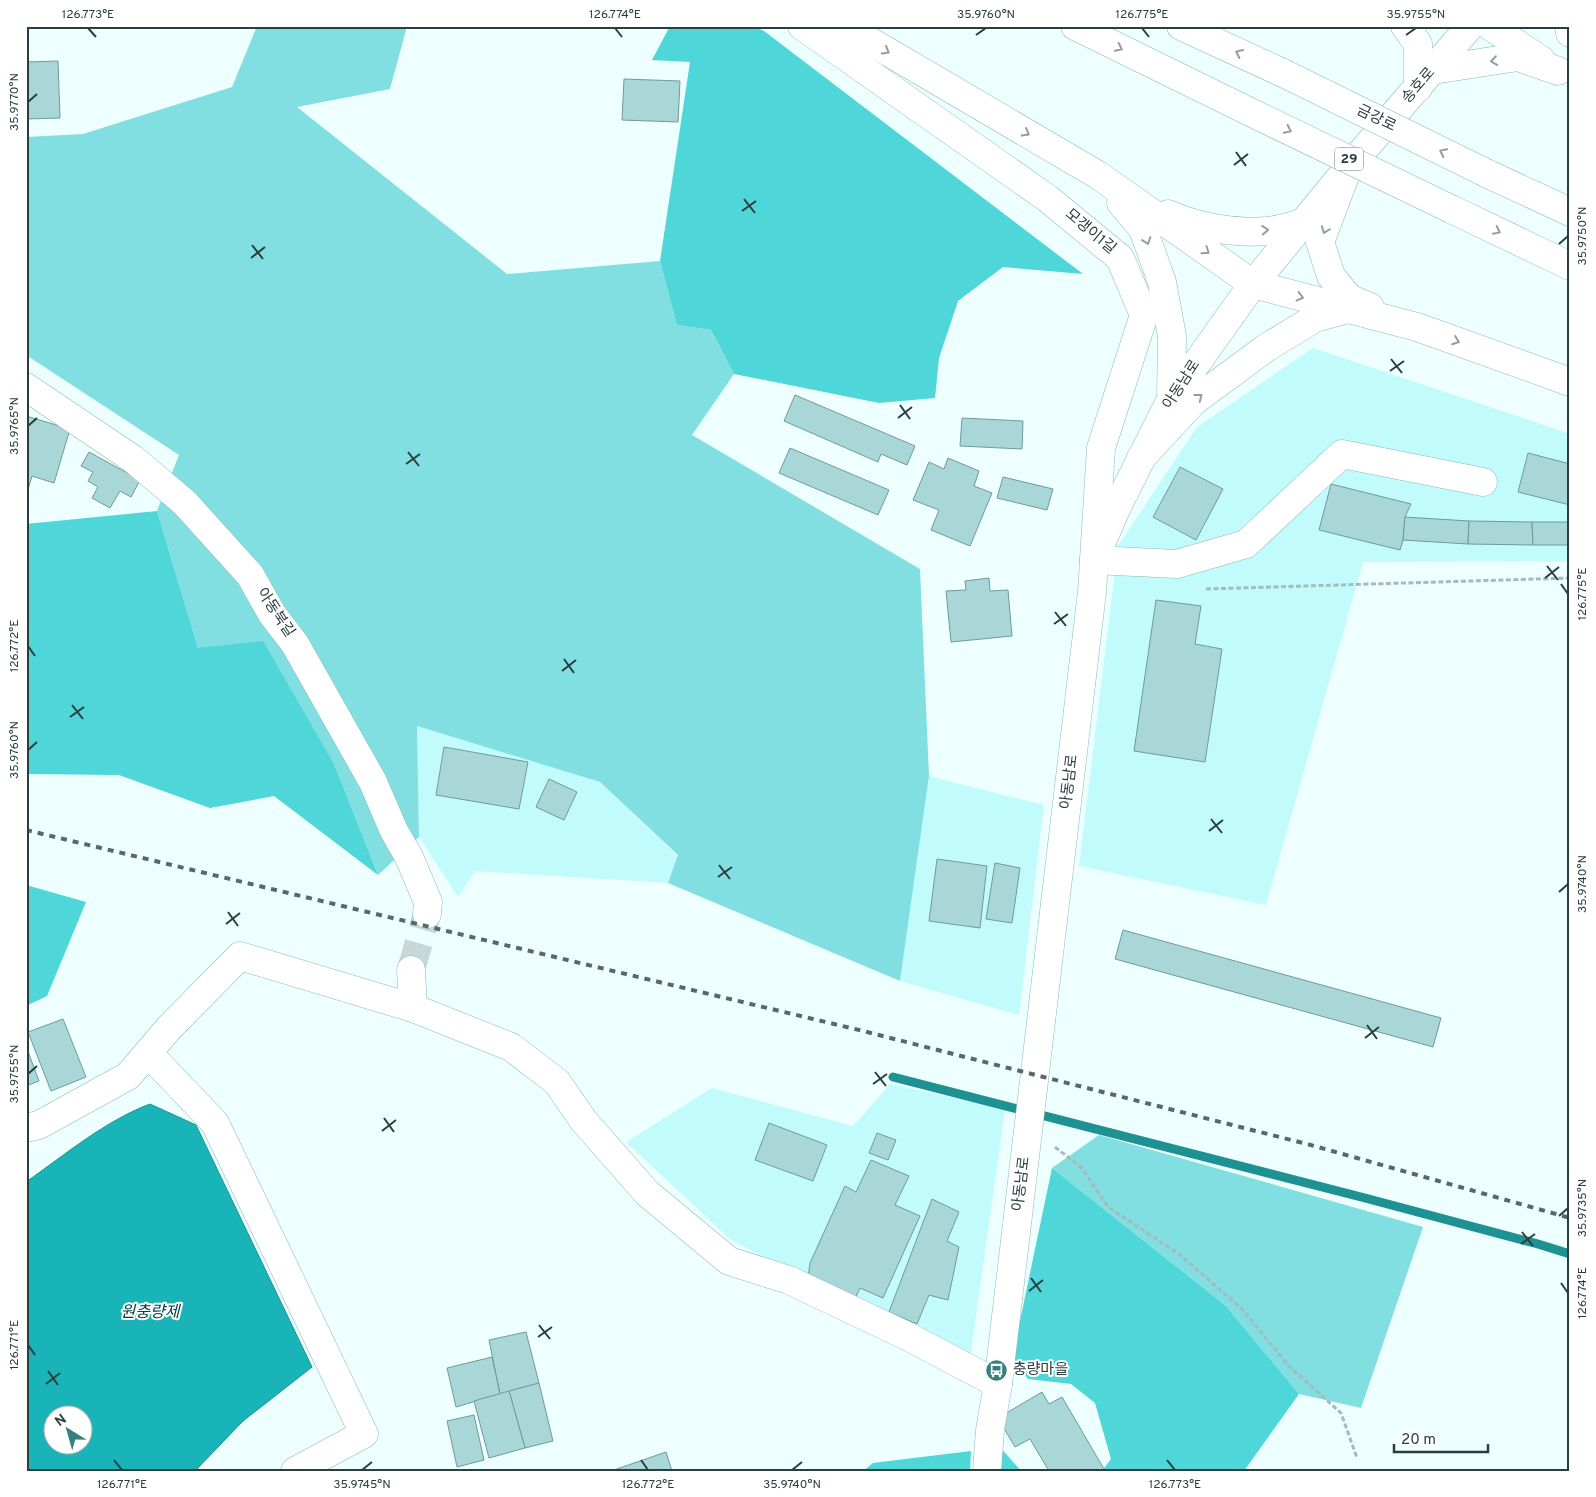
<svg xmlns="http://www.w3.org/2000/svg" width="1596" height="1497" viewBox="0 0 1596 1497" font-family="Overpass,'Noto Sans KR',sans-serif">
	<rect width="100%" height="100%" fill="#edffff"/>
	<g fill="#c2fbfb">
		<path d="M1313,348L1570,434V561L1363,562L1266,905L1079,866L1118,546L1197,427Z"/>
		<path d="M417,726L600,782L678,856L668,883L475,871L458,897L419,837Z"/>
		<path d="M929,776L1044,805L1019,1015L900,981Z"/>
		<path d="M890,1084L1005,1109L970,1359L731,1240L626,1142L712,1088L853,1126Z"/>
	</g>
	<g fill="#81dfe1">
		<path d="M257,26H407L390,89L297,107L507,274L660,261L677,325L711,330L734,374L692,435L920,569L929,776L900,981L668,883L678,855L600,782L417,726L419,837L378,875L335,766L198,648L157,511L179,455L26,355V137L83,134L232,87Z"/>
		<path d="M1099,1135L1423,1227L1361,1408L1299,1394L1226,1306L1052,1168Z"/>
	</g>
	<g fill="#4ed6d8">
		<path d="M670,26H753L764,31L1083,274L1003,267L958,301L939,358L935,398L879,403L734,374L711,330L677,325L660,261L690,62L652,60Z"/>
		<path d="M157,511L198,648L263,641L335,766L378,875L274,796L210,808L119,775L26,774V524Z"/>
		<path d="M26,885L86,902L47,996L26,1006Z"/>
		<path d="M1052,1168L1226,1306L1299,1394L1244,1471H1102L1111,1459L1095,1403L1071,1384L1028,1379L1012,1359Z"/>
		<path d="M999,1446L1021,1471H998Z"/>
		<path d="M971,1451L970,1471H863L873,1463Z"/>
	</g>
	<path fill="#18b4b7" stroke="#1e9193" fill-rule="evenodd" d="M150,1104L196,1125L312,1367L243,1421L195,1471H30L26,1463V1182C66,1154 105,1121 150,1104ZM52,1414H82V1444H52Z"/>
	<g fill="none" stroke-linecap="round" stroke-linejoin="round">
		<path stroke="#1e9193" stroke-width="9" d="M893,1077L1365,1198L1538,1244L1570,1254"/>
	</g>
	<g fill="#a9d7d7" stroke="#6f9a9b">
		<path d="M58,61L60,118L26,119V62Z"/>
		<path d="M624,79L680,81L678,122L622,120Z"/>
		<path d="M795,395L915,446L907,465L881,454L878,462L784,421Z"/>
		<path d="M26,416L70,429L54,483L32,476L27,493Z"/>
		<path d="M962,418L1023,421L1022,449L960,446Z"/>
		<path d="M790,448L889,490L878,515L779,473Z"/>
		<path d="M89,452L140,480L131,497L120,491L110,508L92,498L98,487L88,481L93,472L81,466Z"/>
		<path d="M1528,453L1570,464V505L1518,492Z"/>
		<path d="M948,458L979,471L974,486L992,493L970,546L931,530L939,510L913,500L929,462L944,469Z"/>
		<path d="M1180,467L1223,489L1196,540L1153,517Z"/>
		<path d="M1003,477L1053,489L1047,510L997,498Z"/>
		<path d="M1331,484L1411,504L1405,517L1403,540L1400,550L1319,530Z"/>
		<path d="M1405,517L1469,521L1468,544L1403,540Z"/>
		<path d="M1469,521L1532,522L1533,545L1468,544Z"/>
		<path d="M1532,522H1570V545H1533Z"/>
		<path d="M989,578L990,591L1008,590L1012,636L951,642L946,591L966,590L965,581Z"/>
		<path d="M1156,600L1201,606L1195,644L1222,649L1205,762L1134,751Z"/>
		<path d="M444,747L528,762L519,809L436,795Z"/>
		<path d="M549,779L577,792L564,820L536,807Z"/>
		<path d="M937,859L987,866L980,928L929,921Z"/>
		<path d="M995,863L1020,868L1012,923L986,919Z"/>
		<path d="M1123,930L1441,1018L1433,1047L1115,959Z"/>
		<path d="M63,1019L86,1077L51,1091L28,1032Z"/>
		<path d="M26,1046L39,1081L26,1086Z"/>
		<path d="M769,1123L827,1145L813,1181L755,1160Z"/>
		<path d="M877,1133L896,1140L888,1160L869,1153Z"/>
		<path d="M871,1160L909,1176L895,1205L920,1216L883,1298L860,1288L855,1299L808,1278L810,1263L845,1186L856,1192Z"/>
		<path d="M932,1199L959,1212L947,1241L959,1247L948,1300L929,1295L917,1324L889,1312Z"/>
		<path d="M526,1332L539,1383L500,1394L489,1340Z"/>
		<path d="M492,1357L500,1394L456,1407L447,1368Z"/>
		<path d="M539,1383L553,1441L525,1448L509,1391Z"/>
		<path d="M509,1391L525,1448L489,1458L474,1401Z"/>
		<path d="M1042,1392L1049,1404L1062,1397L1104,1469L1101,1471H1049L1030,1439L1015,1447L998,1418Z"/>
		<path d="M474,1415L484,1460L457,1467L447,1421Z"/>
		<path d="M666,1452L672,1471H611Z"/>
	</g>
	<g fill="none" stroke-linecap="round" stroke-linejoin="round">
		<path stroke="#c6d8d8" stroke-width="28" stroke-dasharray="28 14" stroke-linecap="butt" d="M411,970L427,914"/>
		<defs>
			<g id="minor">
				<path d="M802,26L1047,198L1120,258L1144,315L1101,448L1094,560L1177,564L1246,544L1342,454L1483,482"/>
				<path d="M26,387L133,459L185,503L250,575L272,614L295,644L373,782L394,831L409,857L428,902L427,914"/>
				<path d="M411,970L413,1008L511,1047L557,1082L583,1120L647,1193L729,1261L789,1280L909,1337L998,1384"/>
				<path d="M148,1053L215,1123L364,1434L295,1471"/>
				<path d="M26,1128L39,1125L128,1076L169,1028L240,956L413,1008"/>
				<path d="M987,1471L990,1430L998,1384L1092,592L1094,560L1116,509L1171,399L1253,284"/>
			</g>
			<path id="major" d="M1253,284L1348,168L1470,26"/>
			<g id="highway">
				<path d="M844,26L1098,175L1253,284L1417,327L1570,382"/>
				<path d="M1075,26L1244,109"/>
				<path d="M1181,26L1283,73"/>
				<path d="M1405,26L1418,44V88"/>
				<path d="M1490,26L1541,60"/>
				<path d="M1569,26L1570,33"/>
				<path d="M1433,70L1518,57L1558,71"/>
				<path d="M1348,168L1320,242L1331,276L1349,298L1370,307"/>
				<path d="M1486,173L1570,212"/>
				<path d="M1121,203L1143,229L1162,282L1172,336L1171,399"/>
				<path d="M1453,210L1570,266"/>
				<path d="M1168,214C1198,227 1234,234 1267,231C1280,230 1293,225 1305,222"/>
				<path d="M1141,458L1194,401L1266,348L1315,318L1348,309"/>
			</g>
		</defs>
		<use href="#minor" stroke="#8cb9b9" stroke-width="29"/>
		<use href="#major" stroke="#8cb9b9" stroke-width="29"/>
		<use href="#highway" stroke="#8cb9b9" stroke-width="29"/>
		<g stroke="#a7baba" stroke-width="3" stroke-dasharray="5 2.5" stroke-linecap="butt">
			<path d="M1206,589L1570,578"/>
			<path d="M1055,1147L1082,1168L1108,1207L1179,1254L1240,1307L1289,1366L1341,1413L1357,1458"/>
		</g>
		<use href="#minor" stroke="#fff" stroke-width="28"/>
		<use href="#major" stroke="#fff" stroke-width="28"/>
		<use href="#highway" stroke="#fff" stroke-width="28"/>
		<path stroke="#566868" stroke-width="4" stroke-dasharray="6 6" stroke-linecap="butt" d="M26,830L859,1030L1307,1144L1570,1218"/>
		<defs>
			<g id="highway-bridge">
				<path d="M1283,73L1486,173"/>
				<path d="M1244,109L1453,210"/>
			</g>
		</defs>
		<use href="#highway-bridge" stroke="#8cb9b9" stroke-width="29" stroke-linecap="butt"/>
		<use href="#highway-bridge" stroke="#fff" stroke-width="28"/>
	</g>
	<defs><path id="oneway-chevron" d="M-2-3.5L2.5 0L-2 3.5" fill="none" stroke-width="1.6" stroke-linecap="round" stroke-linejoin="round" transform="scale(1.25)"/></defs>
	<g stroke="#959e9e">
		<use href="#oneway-chevron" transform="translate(1119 48) rotate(26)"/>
		<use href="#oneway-chevron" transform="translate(886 51) rotate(30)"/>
		<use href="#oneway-chevron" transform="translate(1239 53) rotate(-155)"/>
		<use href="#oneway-chevron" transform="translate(1494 61) rotate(172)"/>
		<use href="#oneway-chevron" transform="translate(1288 130) rotate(26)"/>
		<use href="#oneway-chevron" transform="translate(1026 133) rotate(30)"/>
		<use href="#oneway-chevron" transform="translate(1443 152) rotate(-154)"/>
		<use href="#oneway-chevron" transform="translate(1265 230) rotate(-4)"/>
		<use href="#oneway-chevron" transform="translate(1325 230) rotate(111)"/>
		<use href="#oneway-chevron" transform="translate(1497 231) rotate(26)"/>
		<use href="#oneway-chevron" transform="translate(1147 241) rotate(71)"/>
		<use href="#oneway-chevron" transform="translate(1206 251) rotate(35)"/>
		<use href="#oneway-chevron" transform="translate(1300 297) rotate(14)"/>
		<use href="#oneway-chevron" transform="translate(1456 341) rotate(20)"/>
		<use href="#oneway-chevron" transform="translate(1199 397) rotate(-38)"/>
	</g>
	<path fill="none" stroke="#2b3e3e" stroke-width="2" d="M88,28L96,37M615,28L622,37M1142,28L1149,37M976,35L986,28M1406,35L1416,28M28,102L37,94M1236,152L1246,166M1234,165L1248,154M744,199L755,213M742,211L756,201M1559,244L1568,236M252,245L263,259M251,258L265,247M1391,359L1402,373M1390,371L1404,361M900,405L910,419M898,418L912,407M28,426L37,418M408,452L419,466M406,464L420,454M1547,566L1558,580M1545,578L1559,567M1561,584L1568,594M1055,612L1066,626M1054,624L1068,614M28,646L35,656M564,659L574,673M562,671L576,660M72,705L83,719M70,717L84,707M28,750L37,742M1211,819L1222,833M1209,831L1223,820M719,865L730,879M718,877L732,867M1559,892L1568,884M228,912L238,926M226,924L240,913M1367,1025L1377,1039M1365,1038L1379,1027M875,1072L886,1086M28,1074L37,1066M873,1084L887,1074M384,1118L394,1132M382,1131L396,1120M1559,1216L1568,1208M1522,1232L1533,1246M1521,1244L1535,1234M1031,1278L1041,1292M1561,1283L1568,1293M1029,1291L1043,1280M539,1325L550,1339M538,1337L552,1327M28,1345L35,1355M48,1371L58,1385M46,1384L60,1373M114,1460L122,1470M641,1460L648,1470M1167,1460L1175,1470M362,1470L372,1462M792,1470L802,1462"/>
	<defs>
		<symbol id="bus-disc" viewBox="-11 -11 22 22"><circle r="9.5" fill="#378081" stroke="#fff"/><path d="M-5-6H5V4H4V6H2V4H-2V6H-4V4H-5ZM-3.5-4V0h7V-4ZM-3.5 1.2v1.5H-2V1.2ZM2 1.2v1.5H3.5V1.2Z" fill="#fff"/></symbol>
	</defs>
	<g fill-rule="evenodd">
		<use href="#bus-disc" x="984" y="1358" width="25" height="25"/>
	</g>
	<g text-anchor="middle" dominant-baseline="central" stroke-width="4" stroke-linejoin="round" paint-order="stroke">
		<rect fill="#fff" stroke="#6b7878" stroke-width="1" x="1335" y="147.5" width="28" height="23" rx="4"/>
		<g font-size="14" font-weight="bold" fill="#2b3e3e">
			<text x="1349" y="159">29</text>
		</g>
		<g font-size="15" fill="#2b3e3e" stroke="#fff">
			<text transform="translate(1419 86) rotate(-49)">송호로</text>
			<text transform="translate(1376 119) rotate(26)">금강로</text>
			<text transform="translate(1090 232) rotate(40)">모갱이1길</text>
			<text transform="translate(1182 385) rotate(-57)">아동남로</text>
			<text transform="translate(275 613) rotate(56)">아동북길</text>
			<text transform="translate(1070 782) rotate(-83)">아동남로</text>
			<text transform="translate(1022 1184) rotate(-83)">아동남로</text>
		</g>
		<g font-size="15" fill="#2b3e3e" stroke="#fff" text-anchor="start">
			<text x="1013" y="1370">충량마을</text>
		</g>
		<g font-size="16" font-style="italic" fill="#014344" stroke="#fff">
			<text x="150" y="1313">원충량제</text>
		</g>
	</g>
	<rect width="1596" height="1497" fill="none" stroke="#ffffff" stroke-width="55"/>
	<g transform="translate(68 1430) rotate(323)"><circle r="24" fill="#ffffff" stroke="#aab2b2"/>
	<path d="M0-4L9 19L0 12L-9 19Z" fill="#378081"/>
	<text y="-8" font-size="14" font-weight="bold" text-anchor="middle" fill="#2b3e3e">N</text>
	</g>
	<path d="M1394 1444v8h94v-8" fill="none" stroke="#2b3e3e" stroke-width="2.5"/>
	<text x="1401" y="1444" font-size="15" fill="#2b3e3e" stroke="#ffffff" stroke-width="4" paint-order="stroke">20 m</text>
	<rect x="28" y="28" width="1540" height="1442" fill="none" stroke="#2b3e3e" stroke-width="2"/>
	<g font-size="12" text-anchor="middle" fill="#2b3e3e">
		<text x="88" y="18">126.773°E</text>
		<text x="615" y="18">126.774°E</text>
		<text x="986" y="18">35.9760°N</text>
		<text x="1142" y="18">126.775°E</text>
		<text x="1416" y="18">35.9755°N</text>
		<text transform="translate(14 102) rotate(-90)" y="4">35.9770°N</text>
		<text transform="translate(1582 236) rotate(-90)" y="4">35.9750°N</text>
		<text transform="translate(14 426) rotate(-90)" y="4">35.9765°N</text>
		<text transform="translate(1582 594) rotate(-90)" y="4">126.775°E</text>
		<text transform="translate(14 646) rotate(-90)" y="4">126.772°E</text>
		<text transform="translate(14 750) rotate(-90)" y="4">35.9760°N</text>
		<text transform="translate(1582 884) rotate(-90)" y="4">35.9740°N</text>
		<text transform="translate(14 1074) rotate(-90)" y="4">35.9755°N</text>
		<text transform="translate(1582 1208) rotate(-90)" y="4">35.9735°N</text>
		<text transform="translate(1582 1293) rotate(-90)" y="4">126.774°E</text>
		<text transform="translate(14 1345) rotate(-90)" y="4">126.771°E</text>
		<text x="122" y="1488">126.771°E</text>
		<text x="362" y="1488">35.9745°N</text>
		<text x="648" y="1488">126.772°E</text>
		<text x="792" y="1488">35.9740°N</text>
		<text x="1175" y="1488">126.773°E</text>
	</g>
</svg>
